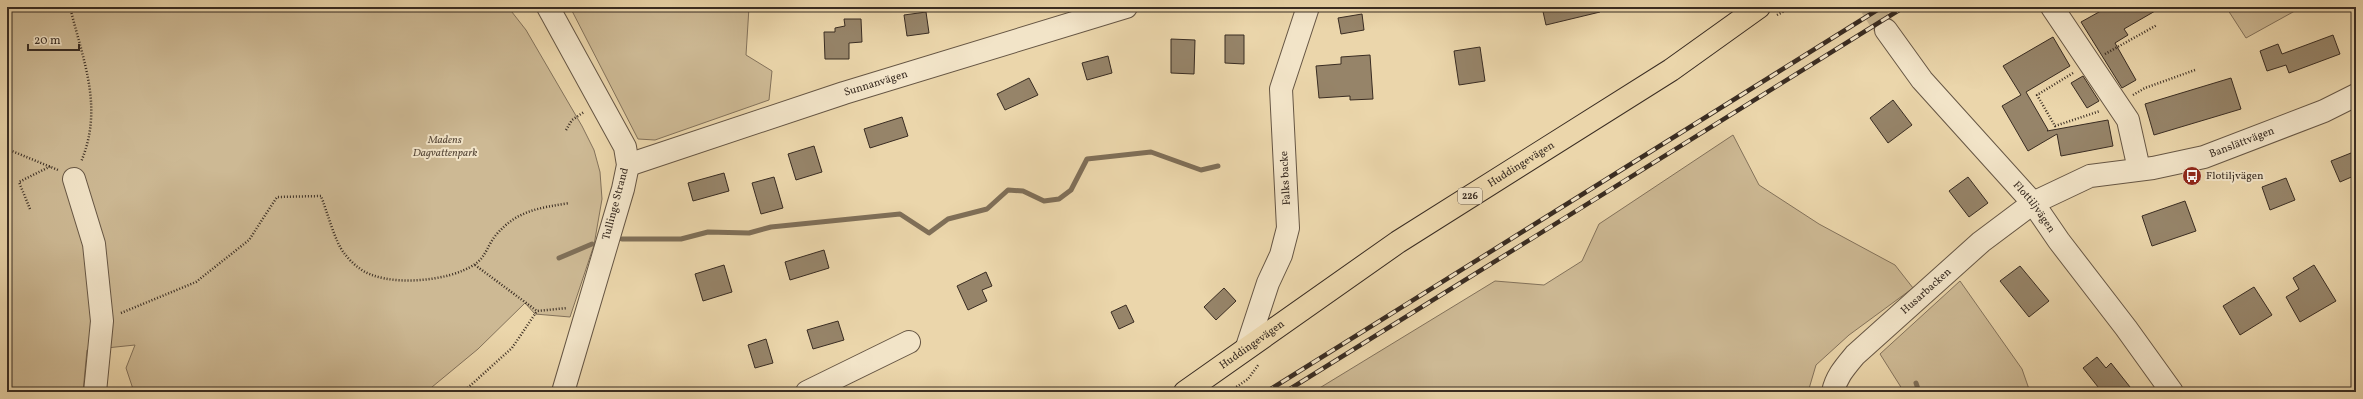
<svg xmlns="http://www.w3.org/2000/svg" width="2363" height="399" viewBox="0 0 2363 399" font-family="Vollkorn,serif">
	<rect width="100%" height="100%" fill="#ebd6ab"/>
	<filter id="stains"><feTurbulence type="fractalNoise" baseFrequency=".005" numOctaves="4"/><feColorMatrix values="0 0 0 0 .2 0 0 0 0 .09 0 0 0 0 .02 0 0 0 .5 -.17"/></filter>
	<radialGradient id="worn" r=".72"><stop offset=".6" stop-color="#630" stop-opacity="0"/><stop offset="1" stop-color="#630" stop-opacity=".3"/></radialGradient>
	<g fill="#cdb994" stroke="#83725b">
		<path d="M7,7H508L526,30L582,126L594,150L600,172L602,199L594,245L570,317L535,314L525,303L478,349L426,392H134L126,368L135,345L87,350L83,392H7Z"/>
		<path d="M570,7H749L746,55L772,71L769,100L655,140L638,139Z"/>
		<path d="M2226,7H2302L2246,38Z"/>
		<path d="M1733,135L1759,185L1819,224L1895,265L1913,288L1849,335L1816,365L1808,392H1313L1495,281L1544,285L1582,261L1599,224Z"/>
		<path d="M1960,281L2022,369L2030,392H1904L1880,354Z"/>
	</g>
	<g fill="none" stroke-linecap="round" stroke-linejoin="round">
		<g stroke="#7f6f58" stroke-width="5">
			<path d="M622,239H681L708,232L749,233L771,227L900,214L929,233L948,219L987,209L1008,190L1023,191L1044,201L1059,199L1071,190L1087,159L1151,152L1201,170L1218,166"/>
			<path d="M559,258L592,244"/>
			<path d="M1916,383L1919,392"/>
		</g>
	</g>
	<g fill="#968469" stroke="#392c22">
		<path d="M1542,7H1599L1600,12L1546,25Z"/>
		<path d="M2108,7H2162L2124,29L2128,35L2115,43L2136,80L2122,88L2081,22Z"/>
		<path d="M926,12L929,33L907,36L904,15Z"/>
		<path d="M1362,14L1364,30L1341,34L1338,18Z"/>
		<path d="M844,19H861L862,42L849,43V59H825L824,32H835V28L845,26Z"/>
		<path d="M1225,35H1244V64L1225,63Z"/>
		<path d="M2333,35L2340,54L2289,73L2286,65L2267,71L2260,51L2278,44L2282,54Z"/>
		<path d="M2053,37L2070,66L2026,92L2048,130L2047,131L2108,120L2113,146L2061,156L2057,134L2028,151L2002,106L2021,95L2003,66Z"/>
		<path d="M1171,39L1195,40L1194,74L1171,73Z"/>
		<path d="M1480,47L1485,81L1459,85L1454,51Z"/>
		<path d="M1370,55L1373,99L1350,100V96L1319,98L1316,66L1341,64V57Z"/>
		<path d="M1108,56L1112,73L1087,80L1082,63Z"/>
		<path d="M2083,76L2099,101L2087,108L2071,83Z"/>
		<path d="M1029,78L1038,95L1005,110L997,94Z"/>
		<path d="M2231,78L2241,109L2154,135L2145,104Z"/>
		<path d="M1893,100L1912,125L1888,143L1870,118Z"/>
		<path d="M902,117L908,136L870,148L864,129Z"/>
		<path d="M814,146L822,172L796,180L788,154Z"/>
		<path d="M2356,151V175L2340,182L2331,161Z"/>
		<path d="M724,173L729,191L693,201L688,183Z"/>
		<path d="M774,177L783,208L761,214L752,183Z"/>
		<path d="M1968,177L1988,203L1969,217L1949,191Z"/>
		<path d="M2286,178L2295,200L2270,210L2262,187Z"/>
		<path d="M2185,201L2196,231L2152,246L2142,216Z"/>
		<path d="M824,250L829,268L790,280L785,262Z"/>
		<path d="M724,265L732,292L703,301L695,274Z"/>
		<path d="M2314,265L2336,301L2300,322L2286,297L2299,289L2293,278Z"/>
		<path d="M2020,266L2049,301L2029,317L2000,281Z"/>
		<path d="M986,272L992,286L982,290L987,301L968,310L957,286Z"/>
		<path d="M2254,287L2272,315L2240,335L2223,306Z"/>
		<path d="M1224,288L1236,301L1216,320L1204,307Z"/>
		<path d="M1126,305L1134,322L1119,329L1111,312Z"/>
		<path d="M838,321L844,340L813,349L807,330Z"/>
		<path d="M766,339L773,363L755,368L748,345Z"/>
		<path d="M2097,357L2106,368L2111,363L2134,392H2102L2083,368Z"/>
	</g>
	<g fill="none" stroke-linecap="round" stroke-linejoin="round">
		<path stroke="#c7b490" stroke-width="22" stroke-dasharray="22 11" stroke-linecap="butt" d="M1871,7L1886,30"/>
		<defs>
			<g id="minor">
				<path d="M548,7L625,147L628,165L623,189L563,392"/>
				<path d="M2052,7L2128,120L2139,169"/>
				<path id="s1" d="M1886,30L1922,80L2033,203L2059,241L2126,328L2172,392"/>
				<path id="s2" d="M628,165L844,93L1126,7"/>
				<path d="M74,179L94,244L102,321L95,392"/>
				<path d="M1247,347L1268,283L1281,255L1288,228L1281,89L1308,7"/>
				<path d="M807,392L909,342"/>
				<path id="s3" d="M1833,392C1836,377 1845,367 1855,355L1981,242L2033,203L2090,176L2153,168L2204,157L2324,111L2356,95"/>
			</g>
			<g id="major">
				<path id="s4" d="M1185,392L1398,242L1671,70L1759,7"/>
			</g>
		</defs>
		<use href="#minor" stroke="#665644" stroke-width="24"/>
		<use href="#major" stroke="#392c22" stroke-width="24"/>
		<g stroke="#392c22" stroke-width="2.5" stroke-dasharray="1 2" stroke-linecap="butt">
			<path d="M70,7C83,61 104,107 81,162"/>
			<path d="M1777,15L1792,7"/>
			<path d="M2105,54L2157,25"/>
			<path d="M2073,73L2037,95L2055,126L2100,111"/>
			<path d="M2133,95L2145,88L2195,70"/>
			<path d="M566,130L572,120L584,112"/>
			<path d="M7,149L58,170"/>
			<path d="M30,209L19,182L51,166"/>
			<path d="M475,265L537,311L567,308"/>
			<path d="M121,313L196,282L249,240L277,197L321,196C327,211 335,242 344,253C348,258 353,264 359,268C384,288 450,282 475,264C486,257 488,244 496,235C517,210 540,208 569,203"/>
			<path d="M463,392L512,348L537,311"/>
			<path d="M1229,392L1248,379L1259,364"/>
		</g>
		<use href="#minor" stroke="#f2e4c8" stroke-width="22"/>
		<use href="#major" stroke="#ebd6ab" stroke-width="22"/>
		<defs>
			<g id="rail">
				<path d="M1266,392L1882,7"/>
				<path d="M1285,392L1904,7"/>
			</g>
		</defs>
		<use href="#rail" stroke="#392c22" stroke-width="4.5"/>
		<use href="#rail" stroke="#f2e4c8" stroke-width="3" stroke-dasharray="9" stroke-linecap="butt"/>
	</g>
	<defs>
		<symbol id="bus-disc" viewBox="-11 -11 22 22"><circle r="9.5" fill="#8f2418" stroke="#f2e4c8"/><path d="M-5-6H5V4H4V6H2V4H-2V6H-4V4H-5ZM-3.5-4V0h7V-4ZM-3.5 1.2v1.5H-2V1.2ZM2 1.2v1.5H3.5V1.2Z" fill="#fff"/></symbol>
	</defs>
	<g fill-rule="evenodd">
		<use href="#bus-disc" x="2181" y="165" width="22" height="22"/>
	</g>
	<g text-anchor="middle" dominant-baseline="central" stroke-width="4" stroke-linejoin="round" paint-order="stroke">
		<rect fill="#f2e4c8" stroke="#706354" stroke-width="1" x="1458" y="188" width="24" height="16" rx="3"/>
		<g font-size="10" font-weight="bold" fill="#392c22">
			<text x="1470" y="196">226</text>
		</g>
		<g font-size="11" fill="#392c22" stroke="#f2e4c8">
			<text stroke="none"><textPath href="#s2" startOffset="261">Sunnanvägen</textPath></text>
			<text stroke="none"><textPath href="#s3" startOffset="497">Banslättvägen</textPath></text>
			<text stroke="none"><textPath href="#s4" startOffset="406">Huddingevägen</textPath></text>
			<text transform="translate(1286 178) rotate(-93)">Falks backe</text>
			<text transform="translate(616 204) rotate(-75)">Tullinge Strand</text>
			<text stroke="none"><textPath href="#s1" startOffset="231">Flottiljvägen</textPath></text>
			<text stroke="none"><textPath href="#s3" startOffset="139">Husarbacken</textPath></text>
			<text stroke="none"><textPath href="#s4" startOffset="82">Huddingevägen</textPath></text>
		</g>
		<g font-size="11" font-style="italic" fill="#574839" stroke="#f2e4c8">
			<text x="445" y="140">Madens<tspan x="445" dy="13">Dagvattenpark</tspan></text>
		</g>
		<g font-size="11" fill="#392c22" stroke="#f2e4c8" text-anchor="start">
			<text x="2206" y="176">Flotiljvägen</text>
		</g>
	</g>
	<rect width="2363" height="399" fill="none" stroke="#ebd6ab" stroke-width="24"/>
	<rect x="8" y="8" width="2347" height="383" fill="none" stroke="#392c22" stroke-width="2"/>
	<rect x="12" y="12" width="2339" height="375" fill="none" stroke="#392c22"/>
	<path d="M28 44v6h51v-6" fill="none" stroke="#392c22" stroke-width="2"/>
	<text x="34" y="44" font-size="12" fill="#392c22" stroke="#f2e4c8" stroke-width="3" paint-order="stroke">20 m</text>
	<rect width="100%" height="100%" filter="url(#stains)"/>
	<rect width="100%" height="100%" fill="url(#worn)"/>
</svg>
